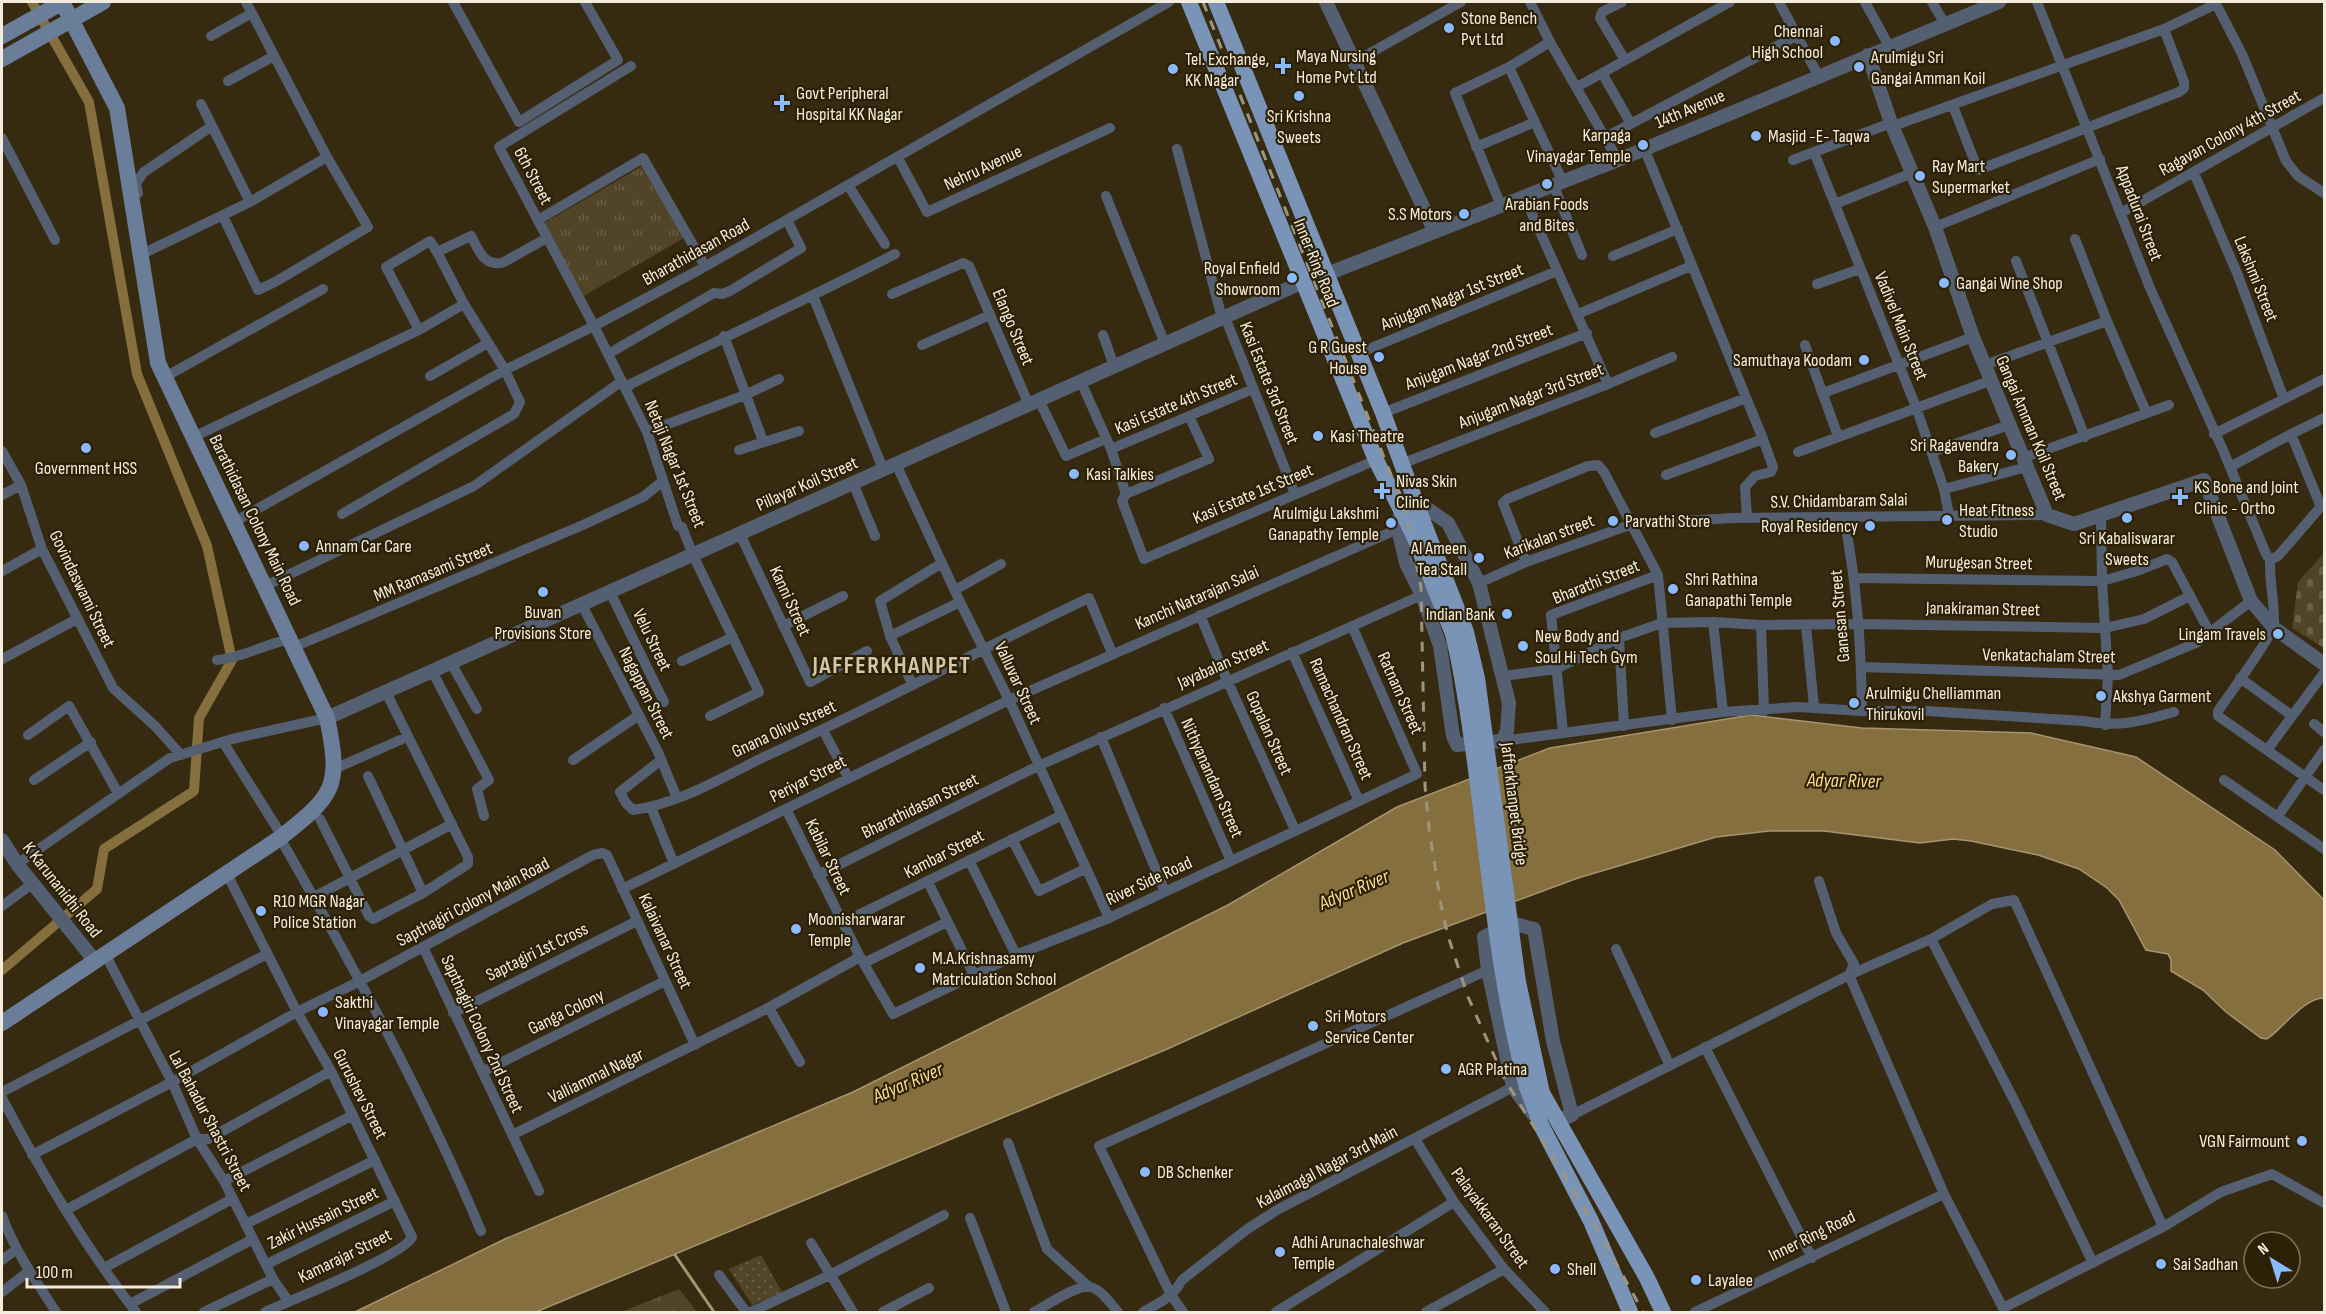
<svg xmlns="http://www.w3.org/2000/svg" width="2326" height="1314" font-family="'Sofia Sans Condensed',sans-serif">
<defs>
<pattern id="grass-dots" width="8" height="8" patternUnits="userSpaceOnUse" patternTransform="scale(1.5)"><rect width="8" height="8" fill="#524427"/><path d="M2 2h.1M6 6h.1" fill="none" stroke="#6c5f46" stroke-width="1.8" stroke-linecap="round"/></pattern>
<pattern id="cemetery-stones" width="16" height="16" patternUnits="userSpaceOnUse" patternTransform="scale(1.5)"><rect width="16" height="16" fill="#524427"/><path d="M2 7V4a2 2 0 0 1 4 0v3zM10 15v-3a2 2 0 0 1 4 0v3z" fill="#6c5f46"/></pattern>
<pattern id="park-tufts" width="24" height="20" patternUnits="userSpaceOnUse" patternTransform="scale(1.5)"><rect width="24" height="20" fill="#524427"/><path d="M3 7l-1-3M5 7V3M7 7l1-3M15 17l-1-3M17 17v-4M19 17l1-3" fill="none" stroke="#6c5f46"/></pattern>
</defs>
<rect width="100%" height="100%" fill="#362a10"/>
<!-- grass -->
<path fill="url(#grass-dots)" d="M761 1255 782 1292 752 1305 729 1269Z"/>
<!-- cemetery -->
<path fill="url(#cemetery-stones)" d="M2324 553V648L2292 628 2298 582Z"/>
<!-- park -->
<path fill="url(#park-tufts)" d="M647 163 689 235 582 297 543 224Z
M679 1289 697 1312H621Z"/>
<!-- water -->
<path fill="#856f3f" stroke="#a6956e" stroke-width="1.5" d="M1751 715 1862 728 2031 733 2136 757 2275 850 2324 900V998C2305 997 2283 1028 2267 1039L2261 1038 2226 1012 2203 990 2171 971V960L2168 954 2146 950 2119 900 2107 888 2079 869 2038 855 1971 841 1953 839 1920 843 1824 831H1769L1716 837 1578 878 1403 943 1165 1050 536 1312H355L505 1239 853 1092 1228 905 1397 807 1550 748Z"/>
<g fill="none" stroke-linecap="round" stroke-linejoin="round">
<!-- stream -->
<path stroke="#a6956e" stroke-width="3" d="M675 1255 714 1312"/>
<!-- canal -->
<path stroke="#856f3f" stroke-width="10" d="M2 970 97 889 104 849 194 791 199 718 232 660 207 546 137 374 89 102 32 2"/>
<!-- minor -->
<path stroke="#546072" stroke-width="10" d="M453 2 519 122 618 60 585 2
M1530 2 1550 42 1618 160
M1622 2 1602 12 1600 18 1625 60
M1779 2 1818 75
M1865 2 1889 46
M1932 2 1945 24
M2037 2 2150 288 2223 450 2266 554 2270 560C2269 582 2275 603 2274 625 2273 635 2227 698 2218 711V716L2324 790
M2215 2 2242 54 2286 161 2298 176 2324 193
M211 36 252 13
M1356 61 1461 2
M631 66 499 147 594 326 647 432 678 526 682 527 693 555 759 692 710 716
M1509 67 1550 42
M1602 73 1631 124
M228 81 274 56
M1577 87 1730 2
M201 104 212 126
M1953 106 1978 170 2179 92 2184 88V82L2164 29
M1893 126 2164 29 2216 4
M1606 137 1796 36
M2 138 55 240
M1476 147 1535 122
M1644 148 1763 439 1773 467 1771 472 1755 476 1745 487 1747 518
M1177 149 1222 318
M1814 152 1916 407 1944 489 1949 515
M898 158 927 212 1110 128
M1793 160 1891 123
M2194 173 2237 273 2284 399
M1553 184 1582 255
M848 185 885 244
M138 193 136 183 144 172 212 126 250 202
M1106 196 1165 344
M1524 196 1608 384
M1835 204 1912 173
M1501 206 1455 93 1509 67 1562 180
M2121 213 2324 98
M223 216 258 290 275 282 368 227 327 157
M538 220 643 158 705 266
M1935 227 2100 159
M2075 239 2107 321 2146 412
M437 252 430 241 386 267 419 330 464 304
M140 255 250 202 327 157 246 2
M1613 256 1678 229
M2016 261 2085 437
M1817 284 1860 269
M892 294 963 263 969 266 1029 405
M813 296 883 469
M1578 314 1691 266
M1225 317 1295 494
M1103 335 1114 366
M724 336 763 441
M922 345 990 315
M1805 345 1838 436
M1359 353 1557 271
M608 354 714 293 722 294 730 291 801 248 787 220
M1985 365 2107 321
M430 376 488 343
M165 377 323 289
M1081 382 1111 449 1126 494 1122 501 1144 559 1376 460
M626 390 631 384C719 339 808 299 895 254
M1823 393 1973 337
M1039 400 1066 456 1106 439
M1383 413 1587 333
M647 432 745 395 779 379
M1655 433 1746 398
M2214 434 2324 379
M193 437 419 330
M1111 449 1253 389
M739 450 799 431
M2 451 21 485 42 549 113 688 155 726 181 755
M1798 452 1992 380
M1932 452 2009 425
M2023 458 2169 405
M896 464 960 602 1009 700 1109 918
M1401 464 1608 384 1672 357
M2230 467 2291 434
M1666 475 1763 439
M853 483 875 536
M1944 489 2027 467
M1126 494 1209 459 1189 416
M2 495 21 485
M2321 507 2291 434 2324 418
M342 514 514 414 520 402 505 370 464 304 437 252 471 236C479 250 483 266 502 263L547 238
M2101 515 2102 581 2108 676 2105 725
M1844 518C1857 585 1861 643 1862 711
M234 522 505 370 594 326 699 270 1169 2
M740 534 810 682 867 651
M2270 560 2278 556 2324 503
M1526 562 1503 503 1507 499 1588 466 1598 465 1604 472 1658 575 1672 720
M2 571 42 549
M1855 578 2102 581 2137 571 2167 559 2172 562 2210 633
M1479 583 1526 562 1632 524 1732 518 2047 515
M265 586 474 486 622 381
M955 590 1001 564
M610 592 664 702
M582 605 658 752 677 798
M1200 615 1227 680 1295 830
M1713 622 1723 712
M1761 625 1764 711
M1806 625 1814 707
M783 626 843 596
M890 636 960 602
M1619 638 1624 726
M294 647 583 525 643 497 663 481
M1292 652 1359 801
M2 659 77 619
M217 660C242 658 265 644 290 639
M682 661 733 637
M451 663 477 709
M1861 667 2119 675 2196 643 2251 601
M432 671 489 780 477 789 484 816
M1503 676 1556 669 1619 638 1662 623 1713 622 1761 625 1860 624 2105 628 2144 619 2190 596
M2240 678 2291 715
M912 684 890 636 880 601 942 563
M1164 708 1231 861
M2314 724 2324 732
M823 730 848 777
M1563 732 1551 615 1658 575
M28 735 69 706 118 793
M1101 737 1165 892
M1502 741 1723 712 1798 707 1862 711H1927L2084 721C2117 728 2142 721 2174 712
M223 742 282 836
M2267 750 2324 673
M573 760 639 715
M661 760 620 792 626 803 633 810C679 804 723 777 764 757 874 707 980 649 1089 598L1112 653
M334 769 407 737
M368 776 423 893
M34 780 91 742
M2224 780 2324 849
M651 807 674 864
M786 809 860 957 893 1014 1016 955 1109 918 1417 774 1352 626
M2278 816 2324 750
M320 819 369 916 373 919 423 893 468 864V857L386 692
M280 838C353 966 424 1095 481 1231
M1012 839 1039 891 1085 869
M969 860 1016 955
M17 864 170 758 232 739 327 718
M226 872 297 1012 331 1071 412 1237C405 1255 289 1301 265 1312
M818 875 1038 766 1422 595
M1819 881 1836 933 1854 964 1849 975
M928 882 974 975
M622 889 1009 700 1398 529
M314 897 452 824
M2 906 32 884
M842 923 1062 815
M423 947 539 1191
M1616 949 1670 1066
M105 954 172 1082 197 1139 224 1181 273 1279 289 1302
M864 963 947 922
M1849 975 1931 939
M769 1008 800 1062
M453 1013 637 921
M1705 1047 1812 1258
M482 1072 665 981
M2 1092 267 954
M2 1098C41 1172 84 1246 136 1312
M1572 1115 1849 975 1944 1194 2005 1312
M512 1135 766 1009 860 957
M1415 1139 1454 1202 1504 1269 1545 1312
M1008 1143 1047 1249 1089 1287
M32 1155 172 1082 297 1012 360 981 593 855 602 853 607 855 695 1045
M224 1181 353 1115
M66 1210 197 1139H208L331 1071
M2 1216C15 1251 36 1281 56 1312
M970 1218 1006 1312
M246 1224 375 1160
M811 1243 853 1312
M2 1260 17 1249
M2093 1263 2016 1104 1931 939 1992 904 2014 900 2163 1227
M267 1264 395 1201
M104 1268 232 1199
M719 1275 746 1312
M2 1292 29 1271
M130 1304 253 1239
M2003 1308 2163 1227 2221 1192 2272 1174 2324 1203
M204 1312 273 1279
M751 1312 830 1275 944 1215
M883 1312 929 1288
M1034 1312C1046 1306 1077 1284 1090 1287 1102 1290 1110 1303 1118 1312
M1143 1312C1159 1303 1173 1297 1182 1280L1246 1230 1277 1210 1513 1087
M1183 1312 1171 1295 1099 1146 1488 970
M1276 1312 1454 1202
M1426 1312 1504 1269
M1695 1312 1944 1194"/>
<!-- tertiary -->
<path stroke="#546072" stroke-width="14" d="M1326 2 1435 232
M1868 55 1891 123 1935 227 1973 337 2047 515 2074 524 2204 480 2251 601 2274 628 2324 664
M1327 274 1618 160 1999 2
M1401 509 1398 529 1406 563 1422 595 1440 646 1453 736 1457 745 1502 741 1507 731 1509 703 1479 583 1448 523 1416 501
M327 718 1303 282
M2 840 17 864 95 961
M1533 1114 1513 1087 1488 970 1484 937 1511 923 1534 929 1553 1041 1572 1115 1557 1121"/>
<!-- secondary -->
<path stroke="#6a7d99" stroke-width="16" d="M2 36 63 2
M2 59 103 2
M2 1023 280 838C333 796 342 788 327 718L158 363 117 108 62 2"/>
<!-- primary -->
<path stroke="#7a94b8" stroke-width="16" d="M1189 2 1376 460 1414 536
M1216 2 1383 413 1425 527
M1527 1087 1541 1125 1591 1221 1630 1312
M1542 1093 1647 1278 1663 1312"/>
<!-- rail -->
<path stroke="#9e9581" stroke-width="3" stroke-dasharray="10 10" stroke-linecap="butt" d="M1203 2 1405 510 1421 587 1425 786 1429 828 1441 905 1448 936 1468 997 1505 1080 1598 1230 1643 1312"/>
<!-- primary-bridge -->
<path stroke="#7a94b8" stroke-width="16" d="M1425 527 1466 632 1477 678 1518 982 1542 1093
M1414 536 1453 634 1458 656C1486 799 1489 946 1527 1087"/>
</g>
<!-- markers -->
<g fill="#8bbafc" stroke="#2c2006" stroke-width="2">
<circle cx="1449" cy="28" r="6"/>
<circle cx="1835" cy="41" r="6"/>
<path d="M1280 57h6v6h6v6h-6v6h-6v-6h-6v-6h6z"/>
<circle cx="1859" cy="67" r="6"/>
<circle cx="1173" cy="69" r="6"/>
<circle cx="1299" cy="96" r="6"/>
<path d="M779 94h6v6h6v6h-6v6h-6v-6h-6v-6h6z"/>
<circle cx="1756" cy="136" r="6"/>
<circle cx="1643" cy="145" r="6"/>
<circle cx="1920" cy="176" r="6"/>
<circle cx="1547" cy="184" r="6"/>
<circle cx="1464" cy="214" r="6"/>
<circle cx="1292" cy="278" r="6"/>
<circle cx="1944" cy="283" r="6"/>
<circle cx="1379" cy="357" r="6"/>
<circle cx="1864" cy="360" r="6"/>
<circle cx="1318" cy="436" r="6"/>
<circle cx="86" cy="448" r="6"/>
<circle cx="2011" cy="455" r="6"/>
<circle cx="1074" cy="474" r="6"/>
<path d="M1379 482h6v6h6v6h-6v6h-6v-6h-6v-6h6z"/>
<path d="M2177 488h6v6h6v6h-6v6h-6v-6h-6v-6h6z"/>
<circle cx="2127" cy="518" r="6"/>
<circle cx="1947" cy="520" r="6"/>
<circle cx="1613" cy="521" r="6"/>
<circle cx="1391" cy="523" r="6"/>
<circle cx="1870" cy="526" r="6"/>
<circle cx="304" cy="546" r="6"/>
<circle cx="1479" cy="558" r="6"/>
<circle cx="1673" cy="589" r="6"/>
<circle cx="543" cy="592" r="6"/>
<circle cx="1507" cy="614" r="6"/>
<circle cx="2278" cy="634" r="6"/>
<circle cx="1523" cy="646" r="6"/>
<circle cx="2101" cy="696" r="6"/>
<circle cx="1854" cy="703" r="6"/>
<circle cx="261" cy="911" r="6"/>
<circle cx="796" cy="929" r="6"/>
<circle cx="920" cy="968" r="6"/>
<circle cx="323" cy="1012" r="6"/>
<circle cx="1313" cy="1026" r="6"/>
<circle cx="1446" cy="1069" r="6"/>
<circle cx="2302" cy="1141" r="6"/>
<circle cx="1145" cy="1172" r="6"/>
<circle cx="1280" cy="1252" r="6"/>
<circle cx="2161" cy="1264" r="6"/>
<circle cx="1555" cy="1269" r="6"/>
<circle cx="1696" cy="1280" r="6"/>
</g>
<g text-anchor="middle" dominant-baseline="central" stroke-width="4.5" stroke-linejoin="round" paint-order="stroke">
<!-- poi labels -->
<g font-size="18" fill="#f4eddd" stroke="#2c2006" text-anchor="start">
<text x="1461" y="18">Stone Bench<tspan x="1461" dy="21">Pvt Ltd</tspan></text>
<text x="1823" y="31" text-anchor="end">Chennai<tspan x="1823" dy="21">High School</tspan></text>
<text x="1296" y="56">Maya Nursing<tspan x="1296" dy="21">Home Pvt Ltd</tspan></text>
<text x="1871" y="57">Arulmigu Sri<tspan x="1871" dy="21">Gangai Amman Koil</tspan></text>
<text x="1185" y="59">Tel. Exchange,<tspan x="1185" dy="21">KK Nagar</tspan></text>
<text x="796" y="93">Govt Peripheral<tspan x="796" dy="21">Hospital KK Nagar</tspan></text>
<text x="1299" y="116" text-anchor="middle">Sri Krishna<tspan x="1299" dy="21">Sweets</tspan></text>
<text x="1631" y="135" text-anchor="end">Karpaga<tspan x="1631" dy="21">Vinayagar Temple</tspan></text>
<text x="1768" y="136">Masjid -E- Taqwa</text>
<text x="1932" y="166">Ray Mart<tspan x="1932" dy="21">Supermarket</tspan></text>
<text x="1547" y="204" text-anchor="middle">Arabian Foods<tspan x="1547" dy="21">and Bites</tspan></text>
<text x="1452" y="214" text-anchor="end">S.S Motors</text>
<text x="1280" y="268" text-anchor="end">Royal Enfield<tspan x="1280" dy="21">Showroom</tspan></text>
<text x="1956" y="283">Gangai Wine Shop</text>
<text x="1367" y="347" text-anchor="end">G R Guest<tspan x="1367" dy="21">House</tspan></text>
<text x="1852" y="360" text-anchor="end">Samuthaya Koodam</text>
<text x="1330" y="436">Kasi Theatre</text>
<text x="1999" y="445" text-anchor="end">Sri Ragavendra<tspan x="1999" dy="21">Bakery</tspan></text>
<text x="86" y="468" text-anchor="middle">Government HSS</text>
<text x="1086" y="474">Kasi Talkies</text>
<text x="1396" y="481">Nivas Skin<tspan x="1396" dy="21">Clinic</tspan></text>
<text x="2194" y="487">KS Bone and Joint<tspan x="2194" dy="21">Clinic - Ortho</tspan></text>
<text x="1959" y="510">Heat Fitness<tspan x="1959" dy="21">Studio</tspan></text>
<text x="1379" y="513" text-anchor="end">Arulmigu Lakshmi<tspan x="1379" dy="21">Ganapathy Temple</tspan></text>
<text x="1625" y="521">Parvathi Store</text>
<text x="1858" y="526" text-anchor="end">Royal Residency</text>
<text x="2127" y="538" text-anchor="middle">Sri Kabaliswarar<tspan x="2127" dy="21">Sweets</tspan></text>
<text x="316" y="546">Annam Car Care</text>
<text x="1467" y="548" text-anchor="end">Al Ameen<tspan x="1467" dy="21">Tea Stall</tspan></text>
<text x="1685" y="579">Shri Rathina<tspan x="1685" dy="21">Ganapathi Temple</tspan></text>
<text x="543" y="612" text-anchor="middle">Buvan<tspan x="543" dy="21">Provisions Store</tspan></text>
<text x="1495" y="614" text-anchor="end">Indian Bank</text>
<text x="2266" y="634" text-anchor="end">Lingam Travels</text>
<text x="1535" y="636">New Body and<tspan x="1535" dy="21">Soul Hi Tech Gym</tspan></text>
<text x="1866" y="693">Arulmigu Chelliamman<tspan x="1866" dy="21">Thirukovil</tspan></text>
<text x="2113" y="696">Akshya Garment</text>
<text x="273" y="901">R10 MGR Nagar<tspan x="273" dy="21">Police Station</tspan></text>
<text x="808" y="919">Moonisharwarar<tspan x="808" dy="21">Temple</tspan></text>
<text x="932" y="958">M.A.Krishnasamy<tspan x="932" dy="21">Matriculation School</tspan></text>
<text x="335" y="1002">Sakthi<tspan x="335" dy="21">Vinayagar Temple</tspan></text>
<text x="1325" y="1016">Sri Motors<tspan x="1325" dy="21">Service Center</tspan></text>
<text x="1458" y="1069">AGR Platina</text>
<text x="2290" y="1141" text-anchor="end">VGN Fairmount</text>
<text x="1157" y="1172">DB Schenker</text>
<text x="1292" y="1242">Adhi Arunachaleshwar<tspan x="1292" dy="21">Temple</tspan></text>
<text x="2173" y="1264">Sai Sadhan</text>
<text x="1567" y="1269">Shell</text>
<text x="1708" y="1280">Layalee</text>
</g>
<!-- street labels -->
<g font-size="18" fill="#f4eddd" stroke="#2c2006">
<text transform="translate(1690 109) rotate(-23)">14th Avenue</text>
<text transform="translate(2230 133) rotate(-29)">Ragavan Colony 4th Street</text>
<text transform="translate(983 168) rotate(-25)">Nehru Avenue</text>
<text transform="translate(533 176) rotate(62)">6th Street</text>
<text transform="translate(2139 213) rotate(69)">Appadurai Street</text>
<text transform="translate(696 252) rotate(-29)">Bharathidasan Road</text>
<text transform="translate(1316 263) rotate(68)">Inner Ring Road</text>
<text transform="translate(2256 279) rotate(68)">Lakshmi Street</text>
<text transform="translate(1452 297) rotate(-22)">Anjugam Nagar 1st Street</text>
<text transform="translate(1901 326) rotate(68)">Vadivel Main Street</text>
<text transform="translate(1013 327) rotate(67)">Elango Street</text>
<text transform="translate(1479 357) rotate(-21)">Anjugam Nagar 2nd Street</text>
<text transform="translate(1269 383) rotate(68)">Kasi Estate 3rd Street</text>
<text transform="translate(1531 396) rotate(-21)">Anjugam Nagar 3rd Street</text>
<text transform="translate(1176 404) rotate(-23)">Kasi Estate 4th Street</text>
<text transform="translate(2031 428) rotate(67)">Gangai Amman Koil Street</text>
<text transform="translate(675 464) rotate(68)">Netaji Nagar 1st Street</text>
<text transform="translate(807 484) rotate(-24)">Pillayar Koil Street</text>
<text transform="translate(1253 494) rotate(-23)">Kasi Estate 1st Street</text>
<text transform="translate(1839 501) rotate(-1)">S.V. Chidambaram Salai</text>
<text transform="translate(255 520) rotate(64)">Barathidasan Colony Main Road</text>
<text transform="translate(1549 537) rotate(-21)">Karikalan street</text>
<text transform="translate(1979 563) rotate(1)">Murugesan Street</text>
<text transform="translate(433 572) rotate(-23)">MM Ramasami Street</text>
<text transform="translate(1596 582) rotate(-22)">Bharathi Street</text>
<text transform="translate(82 589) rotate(64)">Govindaswami Street</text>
<text transform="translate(1197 598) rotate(-24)">Kanchi Natarajan Salai</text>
<text transform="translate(790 601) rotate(65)">Kanni Street</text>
<text transform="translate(1983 609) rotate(1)">Janakiraman Street</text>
<text transform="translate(1840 616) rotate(-95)">Ganesan Street</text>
<text transform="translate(652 640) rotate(64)">Velu Street</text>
<text transform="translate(2049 656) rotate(1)">Venkatachalam Street</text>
<text transform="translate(1223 664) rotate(-24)">Jayabalan Street</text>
<text transform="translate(1018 683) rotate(65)">Valluvar Street</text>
<text transform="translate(646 693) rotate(63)">Nagappan Street</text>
<text transform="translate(1400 693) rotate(66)">Ratnam Street</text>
<text transform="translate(1341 719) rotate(66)">Ramachandran Street</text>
<text transform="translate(784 729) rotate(-25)">Gnana Olivu Street</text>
<text transform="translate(1269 733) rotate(66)">Gopalan Street</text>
<text transform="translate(1212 778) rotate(66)">Nithyanandam Street</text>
<text transform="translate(808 779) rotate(-27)">Periyar Street</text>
<text transform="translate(1514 804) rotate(83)">Jafferkhanpet Bridge</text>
<text transform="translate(920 806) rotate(-26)">Bharathidasan Street</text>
<text transform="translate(944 854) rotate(-27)">Kambar Street</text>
<text transform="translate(828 857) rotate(64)">Kabilar Street</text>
<text transform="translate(1149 881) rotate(-25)">River Side Road</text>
<text transform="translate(62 890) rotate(52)">K Karunanidhi Road</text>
<text transform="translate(473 902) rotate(-28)">Sapthagiri Colony Main Road</text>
<text transform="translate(665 941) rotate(65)">Kalaivanar Street</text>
<text transform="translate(537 952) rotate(-26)">Saptagiri 1st Cross</text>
<text transform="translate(566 1012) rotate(-26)">Ganga Colony</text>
<text transform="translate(482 1034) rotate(65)">Sapthagiri Colony 2nd Street</text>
<text transform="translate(596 1076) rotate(-26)">Valliammal Nagar</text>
<text transform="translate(360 1094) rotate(63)">Gurushev Street</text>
<text transform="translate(210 1121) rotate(62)">Lal Bahadur Shastri Street</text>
<text transform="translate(1327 1167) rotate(-28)">Kalaimagal Nagar 3rd Main</text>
<text transform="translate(323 1218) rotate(-26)">Zakir Hussain Street</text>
<text transform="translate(1490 1218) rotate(54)">Palayakkaran Street</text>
<text transform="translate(1812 1236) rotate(-26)">Inner Ring Road</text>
<text transform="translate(345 1256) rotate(-26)">Kamarajar Street</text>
</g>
<!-- water labels -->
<g font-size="20" font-style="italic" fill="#fedb8f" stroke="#2c2006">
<text transform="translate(1844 781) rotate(1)">Adyar River</text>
<text transform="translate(1354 890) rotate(-23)">Adyar River</text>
<text transform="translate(908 1083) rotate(-23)">Adyar River</text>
</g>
<!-- district labels -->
<g font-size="24" font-weight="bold" letter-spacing="1.5" fill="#d4c6a8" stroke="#2c2006">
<text x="892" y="665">JAFFERKHANPET</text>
</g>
</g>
<!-- border -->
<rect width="2326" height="1314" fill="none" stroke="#f4eddd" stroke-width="6"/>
<!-- north arrow -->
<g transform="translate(2272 1260) rotate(322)"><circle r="28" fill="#2c2006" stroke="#7c725c" stroke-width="1.5"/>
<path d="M0-4.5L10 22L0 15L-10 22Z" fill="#8bbafc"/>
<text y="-9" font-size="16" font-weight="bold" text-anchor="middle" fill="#f4eddd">N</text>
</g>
<!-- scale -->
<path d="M27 1278v9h153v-9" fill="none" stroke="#f4eddd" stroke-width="3"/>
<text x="36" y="1278" font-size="18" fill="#f4eddd" stroke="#2c2006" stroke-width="4.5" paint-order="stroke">100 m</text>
</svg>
